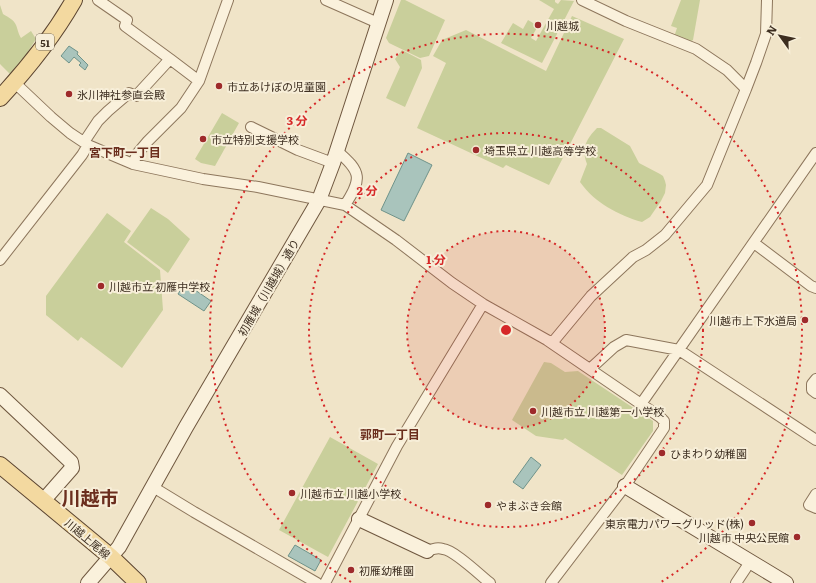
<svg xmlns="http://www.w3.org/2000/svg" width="816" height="583" font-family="Literata,'Noto Sans JP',serif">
<rect width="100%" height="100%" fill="#f0e4c8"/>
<!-- green -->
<path fill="#c9cf9b" d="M401 0H405L445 20 429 56 420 58 389 43 386 38Z
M539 0H555V2L558 4 561 0 574 1 542 63 501 43 513 23 523 29 528 20 538 26 531 38 536 41 554 9Z
M681 0H700L693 40 690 42 674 37 677 28 671 26Z
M0 5 3 14C8 17 14 20 16 25 18 30 18 33 21 38L31 31 36 39 22 61 16 72 11 75 0 64Z
M572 16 624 39 549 185 506 165 503 168 417 128 446 63 433 56 442 40 466 30 546 71Z
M402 50 421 60 422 68 405 107 386 98 400 67 395 59Z
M222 113 239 123 215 166 201 163 195 159Z
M597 128H601L630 146 639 163 660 174 663 176 665 181 666 185 665 193 661 201 650 217 642 222C618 215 595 203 580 182L587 164C581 149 586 139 597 128Z
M151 208 168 219 190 239 168 273 127 242Z
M107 213 131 231 124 242 160 270 163 310 122 368 81 337 78 341 46 315V296Z
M544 362 551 363 565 372 578 371 653 421V431L622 475 565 438 563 440 536 436 512 420Z
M330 437 378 464 328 557 279 530Z"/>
<!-- water -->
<path fill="#a9c4bc" stroke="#6f938a" d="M69 46 78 52 77 54 88 65 85 70 79 65 81 63 74 57 69 63 61 56Z
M408 153 432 165 404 221 381 210Z
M185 283 211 301 204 311 178 294Z
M531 457 541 465 523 489 513 482Z
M295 545 321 560 315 571 288 556Z"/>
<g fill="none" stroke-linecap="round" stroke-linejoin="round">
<!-- street casing -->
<g stroke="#8d765c" stroke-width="12">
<path id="street" d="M326 0 378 23
M170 59 199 81
M15 83 51 117 70 133 88 145 133 164 203 179 258 187 345 205 396 240 452 283 483 304 547 340 660 417 664 421V428L625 486 551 583
M746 89 756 63 766 34 767 0
M251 127 298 150 333 163
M84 142 98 121 108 111 129 93 136 96 170 59 125 26 127 20 98 0
M337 151C362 172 362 179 345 205
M133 164 137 154 148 141 181 108 199 81 228 0
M754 243 811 286 816 288
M0 260 82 155 88 145
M552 343 591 296 633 257 646 250 665 235 707 185 746 89 727 70 696 49 626 21 582 0
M590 369 614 347 626 340 679 350 816 440
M816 379 812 384V390L816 393
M641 404 816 153
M153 487 194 512 317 583
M816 494 809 505 816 508
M427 551C433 549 437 547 443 549 454 550 480 575 490 583
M325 583 397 446 483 304
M736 583 750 562"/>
</g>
<!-- secondary casing -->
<g stroke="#6f573f" stroke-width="16">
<path id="secondary" d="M0 395 71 462 72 468 43 501
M625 486 786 583
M359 519 427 551
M88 583 119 547 186 427 319 200 333 163 386 0"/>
</g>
<!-- primary casing -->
<g stroke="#5b4430" stroke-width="18">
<path id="primary" d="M0 98C27 69 54 35 74 0
M0 465 111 557 138 583"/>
</g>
<!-- street -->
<use href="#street" stroke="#faf1dc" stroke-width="10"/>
<!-- secondary -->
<use href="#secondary" stroke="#faf1dc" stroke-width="14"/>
<!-- primary -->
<use href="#primary" stroke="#f3d9a0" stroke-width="16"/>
</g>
<!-- distance rings -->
<circle cx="506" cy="330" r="99" fill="#d62828" fill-opacity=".12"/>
<g fill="none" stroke="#d62828" stroke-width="2" stroke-dasharray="2 4">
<circle cx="506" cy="330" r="99"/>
<circle cx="506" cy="330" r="197"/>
<path d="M351 582A296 296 0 1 1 661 582"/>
</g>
<!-- markers -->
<g fill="#9e2a2b" stroke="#f7eed8" stroke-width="1.5">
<circle cx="538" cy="25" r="4"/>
<circle cx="219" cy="86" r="4"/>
<circle cx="69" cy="94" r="4"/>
<circle cx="203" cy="139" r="4"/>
<circle cx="476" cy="150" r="4"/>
<circle cx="101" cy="286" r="4"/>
<circle cx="805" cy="320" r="4"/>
<circle cx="533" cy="411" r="4"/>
<circle cx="662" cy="453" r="4"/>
<circle cx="292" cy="493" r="4"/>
<circle cx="488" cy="505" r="4"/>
<circle cx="752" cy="523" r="4"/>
<circle cx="797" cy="537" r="4"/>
<circle cx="351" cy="570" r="4"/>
</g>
<g text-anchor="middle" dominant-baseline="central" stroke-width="4" stroke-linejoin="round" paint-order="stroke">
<!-- shield labels -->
<rect fill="#f7eed8" stroke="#756857" stroke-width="1" x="36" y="34" width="18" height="16" rx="3"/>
<g font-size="10" font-weight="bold" fill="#3d2e20">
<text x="45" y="42">51</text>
</g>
<!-- poi labels -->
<g font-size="11" fill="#3d2e20" stroke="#f7eed8" text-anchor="start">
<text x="546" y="25">川越城</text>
<text x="227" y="86">市立あけぼの児童園</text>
<text x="77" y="94">氷川神社参直会殿</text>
<text x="211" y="139">市立特別支援学校</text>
<text x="484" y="150">埼玉県立 川越高等学校</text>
<text x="109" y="286">川越市立 初雁中学校</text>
<text x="797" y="320" text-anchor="end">川越市上下水道局</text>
<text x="541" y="411">川越市立 川越第一小学校</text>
<text x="670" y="453">ひまわり幼稚園</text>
<text x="300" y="493">川越市立 川越小学校</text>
<text x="496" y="505">やまぶき会館</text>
<text x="744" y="523" text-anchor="end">東京電力パワーグリッド(株)</text>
<text x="789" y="537" text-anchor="end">川越市 中央公民館</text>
<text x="359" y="570">初雁幼稚園</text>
</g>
<!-- street labels -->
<g font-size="11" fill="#3d2e20" stroke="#f7eed8">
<text transform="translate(268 287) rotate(-60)">初雁城（川越城）通り</text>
<text transform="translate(88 538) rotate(40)">川越上尾線</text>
</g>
<!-- neighbourhood labels -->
<g font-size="12" font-weight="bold" fill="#6b2e1e" stroke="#f7eed8">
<text x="125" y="152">宮下町一丁目</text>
<text x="390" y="434">郭町一丁目</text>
</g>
<!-- town labels -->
<g font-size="19" font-weight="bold" fill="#6b2e1e" stroke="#f7eed8">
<text x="90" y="497">川越市</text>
</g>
</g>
<circle cx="506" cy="330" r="6" fill="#d62828" stroke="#f7eed8" stroke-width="2"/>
<g font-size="12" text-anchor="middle" font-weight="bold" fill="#d62828" stroke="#f7eed8" stroke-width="4" stroke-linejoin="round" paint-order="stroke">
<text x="297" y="125">3 分</text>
<text x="367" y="195">2 分</text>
<text x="436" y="264">1 分</text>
</g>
<!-- north arrow -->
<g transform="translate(780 36) rotate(303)" stroke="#f7eed8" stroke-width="3" paint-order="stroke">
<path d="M0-3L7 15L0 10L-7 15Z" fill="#3d2e20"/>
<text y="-6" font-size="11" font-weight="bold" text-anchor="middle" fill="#3d2e20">N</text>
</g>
</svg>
